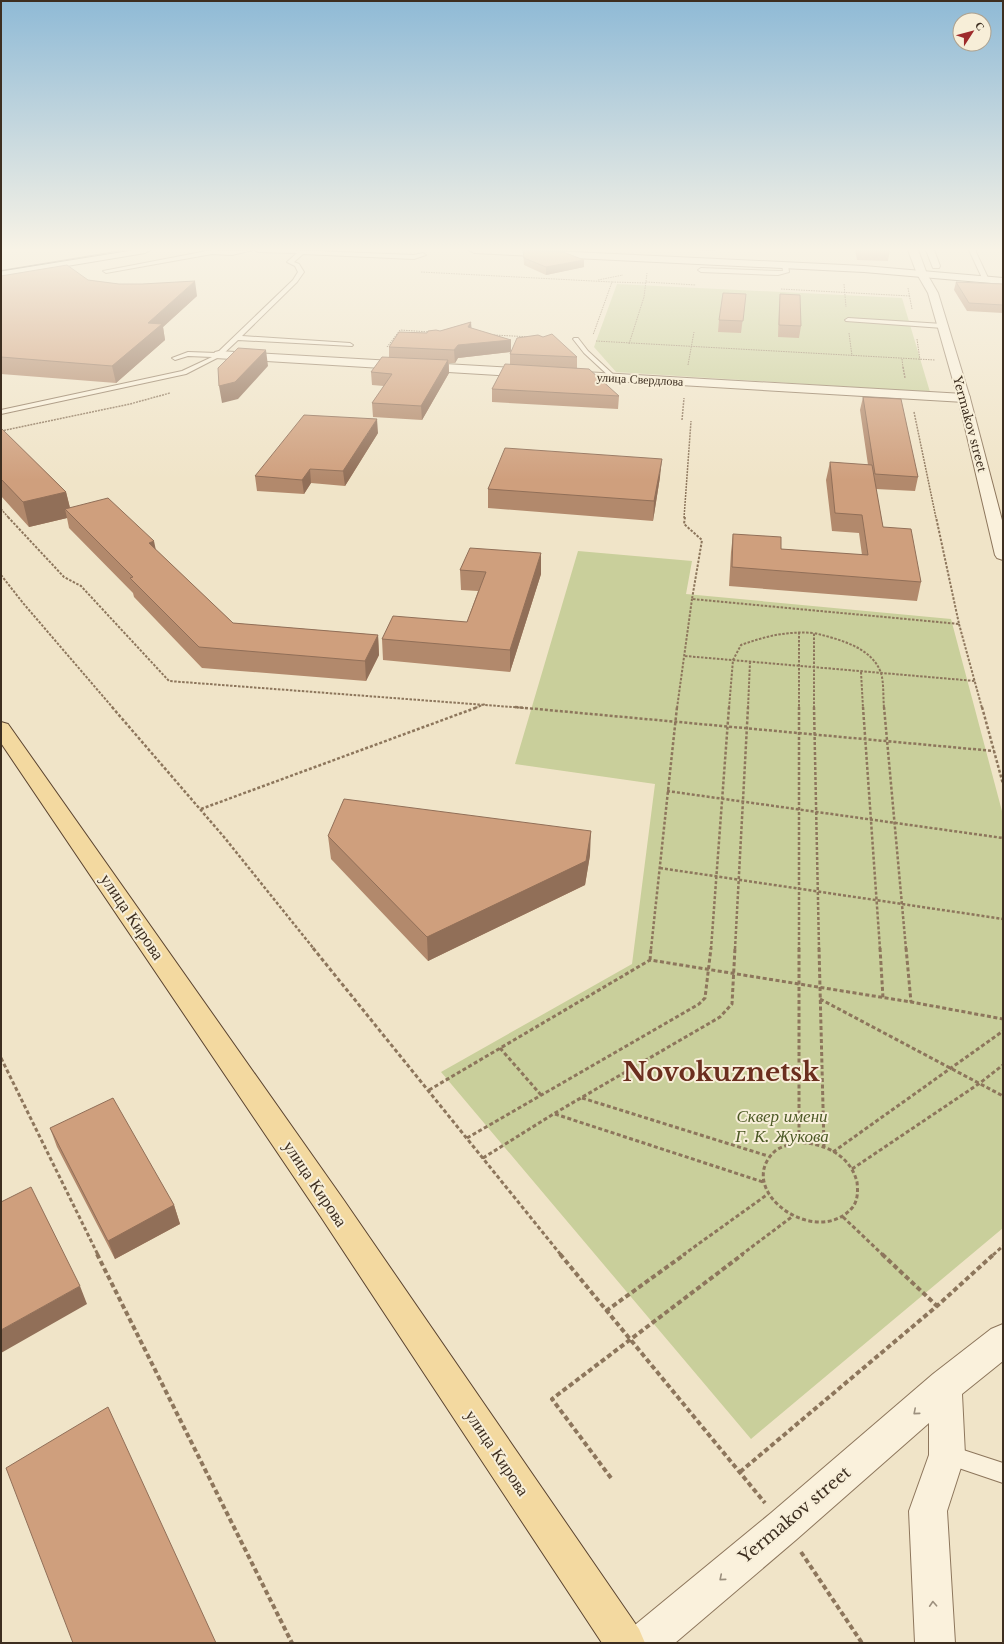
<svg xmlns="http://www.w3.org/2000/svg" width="1004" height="1644" font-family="'Libre Baskerville',serif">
<rect width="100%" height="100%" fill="#f0e4c8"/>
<!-- green -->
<path fill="#c9cf9b" d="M617 284 902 298 930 392 616 372 594 347Z
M578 551 692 561 686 594 951 619 1003 815V1228L751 1439 441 1072 632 964 655 784 515 764Z"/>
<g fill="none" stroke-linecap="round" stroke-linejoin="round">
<!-- service casing -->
<g stroke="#8d765c" stroke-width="2">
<path id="service" d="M212 250 232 251 253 250 232 255 212 254 106 273 103 271Z
M255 250H290L414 255 423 253 426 255 414 259 303 254 294 262 299 264 304 272 297 282 242 336 350 343 353 345 352 346 238 340 221 356 186 374 1 414V410L182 371 212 357 188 356 175 360 172 358 188 352 217 353 293 280 298 272 295 266 287 262 297 253 258 252Z
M969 250H975L989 280 988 281 983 280Z
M785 263 788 265 789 272 778 275 701 272 698 270 701 268 778 271H783L782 265Z
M848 318 943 324 946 326 943 328 846 321 845 320Z
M574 338H578L588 351 615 376V378H611L584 353 573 339Z
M948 1445 1003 1463V1483L941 1462 938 1455 941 1448Z"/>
</g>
<!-- pedestrian casing -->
<g stroke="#8d765c" stroke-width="2">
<path id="pedestrian" d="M926 250H934L940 266 939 268H933Z"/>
</g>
<!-- minor casing -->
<g stroke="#8d765c" stroke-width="2">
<path id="minor" d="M219 351 531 369 535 370 537 373 535 376 531 377 215 358 213 355 215 352Z
M567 371 964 394 969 395 970 398 969 401 964 402 563 378 561 375 563 372Z"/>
</g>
<!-- tertiary casing -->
<g stroke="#8d765c" stroke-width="2">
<path id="tertiary" d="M908 250H918L927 274 938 293 970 398 1003 524V560L997 558 995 555 958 398 928 293 917 274Z
M1003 1324V1361L962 1394 965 1455 947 1511 955 1643H915L909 1511 929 1455V1423L797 1539 675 1643H624L630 1629 771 1513 933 1374 991 1329Z"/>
</g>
<!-- secondary casing -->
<g stroke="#6f573f" stroke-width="2">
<path id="secondary" d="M128 250H150L145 253 1 277V271Z
M469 250H531L864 266 1003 278V284L864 272 474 253Z"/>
</g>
<!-- primary casing -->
<g stroke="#5b4430" stroke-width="2">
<path id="primary" d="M1 722 8 724 343 1199 639 1629 645 1643H602L321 1217 1 743Z"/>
</g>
<!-- path-far5 -->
<path stroke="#8d765c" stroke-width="1" stroke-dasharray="1.5 1" stroke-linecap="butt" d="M421 272 612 282 593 335
M598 280 623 275
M612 282 646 283
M646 282 696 285
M844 284 846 307
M908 288 912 309
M781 289 910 296
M849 333 852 356
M494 335 531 337
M917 339 920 360
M596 341 935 360
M629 344 644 297 647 273
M387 347 400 330 430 332
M902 359 903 368
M688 365 694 332"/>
<!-- path-far4 -->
<path stroke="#8d765c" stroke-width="1.5" stroke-dasharray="2 1" stroke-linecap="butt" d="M903 367 905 378
M914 412 936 518
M682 420 684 398
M1 431 130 404 170 393
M1 509 9 518
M684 518 691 421"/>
<!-- path-far3 -->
<path stroke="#8d765c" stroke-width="2" stroke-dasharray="2.5 1.5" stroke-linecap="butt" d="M8 517 64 577 81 586 169 681 525 708
M685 517 684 524 702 540 692 599 959 624 936 517
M1 575 23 603 113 708
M959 624 982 708
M799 632V708
M685 656 975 681
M861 672 863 708
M475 708 485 704
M677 708 692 599
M729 708 733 660 741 645C766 636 787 631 814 633
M748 708 750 662
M814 708V633C838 639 872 647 881 673 884 683 883 697 884 708"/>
<!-- path-far2 -->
<path stroke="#8d765c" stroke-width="2.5" stroke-dasharray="3 2" stroke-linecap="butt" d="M112 707 224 837 314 949
M515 707 994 751
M799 707V949
M814 707 819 949
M863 707 880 949
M884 707 906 949
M982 707 1003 784
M667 791 1003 838
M201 809 478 707
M660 868 1003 919
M651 949 677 707
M711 949 729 707
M735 949 748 707"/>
<!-- path-far1 -->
<path stroke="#8d765c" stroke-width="3" stroke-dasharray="4 2.5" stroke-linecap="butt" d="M313 948 561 1255
M799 948V1142
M819 948 824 1146
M880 948 883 998
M906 948 911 1002
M650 960 651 948
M820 999 1003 1096
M500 1048 541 1095
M1 1058 98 1255
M429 1090 650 960 911 1002 1003 1019
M582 1098 768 1156
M555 1114 763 1182
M467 1138 699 1004 705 998 711 948
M796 1142C823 1143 850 1154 857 1182 858 1191 858 1201 852 1208 816 1249 734 1191 774 1152 779 1147 789 1145 796 1142Z
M833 1152 1003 1031
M483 1158 555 1113 720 1017 732 1004 735 948
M852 1169 980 1083 1003 1065
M843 1217 883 1255
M683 1255 768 1194
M741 1255 793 1216
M993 1255 1003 1246"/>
<!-- path -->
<path stroke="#8d765c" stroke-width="4" stroke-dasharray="5 3" stroke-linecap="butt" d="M97 1254 292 1643
M560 1254 765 1503
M882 1254 937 1306
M606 1311 685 1254
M740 1472 937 1306 994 1254
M611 1478 552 1399 743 1254
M801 1552 862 1643"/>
<!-- service -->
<use href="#service" fill="#faf1dc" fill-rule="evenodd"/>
<!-- pedestrian -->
<use href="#pedestrian" fill="#faf1dc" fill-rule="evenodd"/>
<!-- minor -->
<use href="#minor" fill="#faf1dc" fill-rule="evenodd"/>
<!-- tertiary -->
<use href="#tertiary" fill="#faf1dc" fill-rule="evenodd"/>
<!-- secondary -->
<use href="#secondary" fill="#faf1dc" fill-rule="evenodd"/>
<!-- primary -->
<use href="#primary" fill="#f3d9a0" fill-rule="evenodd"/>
<!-- tram -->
<path stroke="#3d2e20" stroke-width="1" d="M1 271 132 250"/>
</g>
<!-- wall -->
<path fill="#b2896c" d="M523 250 584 260V267L546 275 524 265Z
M696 250H716V251Z
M855 250H890L888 261 857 260Z
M999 250H1003V257Z
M1 276 88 280 197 296 163 327 165 340 116 383 1 374Z
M956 282 1003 284V313L967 311 954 290Z
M746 294 741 333 718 332 719 320Z
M780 294 801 326 799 338 778 337 779 305Z
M471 322V328L511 340V351L577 357V368L619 396 618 409 492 402V389L510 364V352L458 358 455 363H449V373L422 420 373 417 372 403 384 386 372 385 371 372 389 357V347L427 333 440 331Z
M863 397 918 477 915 491 876 489 883 527 921 582 917 601 729 586 731 552 733 534 781 549 862 555 859 533 832 531 826 480 830 462 868 465 860 410Z
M1 428 66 492 70 508 155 549 233 623 378 635 379 655 366 681 202 668 134 597 133 593 69 528 67 518 29 527 1 496Z
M378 433 345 486 311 483 304 494 257 491 255 476Z
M660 477 653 521 488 508V489Z
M541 553V574L510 672 383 660 382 639 467 622 478 591 461 590 460 570Z
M328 836 590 855 585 885 428 961 331 859Z
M50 1128 174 1205 180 1224 115 1259 57 1147Z"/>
<!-- shaded-wall -->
<path fill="#916f58" d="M584 260V267L546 275V267Z
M195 281 197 296 163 327 165 340 116 383 112 366 148 323Z
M471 322 472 334 468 327Z
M511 340V352L458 358 455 363 454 350 458 345Z
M266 350 268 366 238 399 222 403 219 386Z
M448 360 449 373 422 420 421 406Z
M377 419 378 433 345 486 343 471Z
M662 459 660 477 653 521 654 501Z
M310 469 311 483 304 494 302 480Z
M66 492 72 516 65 509 67 518 29 527 23 502Z
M154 541 158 560 149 543Z
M541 553V574L510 672V650Z
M378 635 379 655 366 681 365 661Z
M591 831 590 855 585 885 428 961 427 937Z
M174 1205 180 1224 115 1259 108 1241Z
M80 1286 87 1304 1 1353V1330Z"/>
<!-- building -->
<path fill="#cf9f7d" stroke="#916f58" d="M523 250 563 252 584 260 546 267 524 258Z
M67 265 88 280 119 284H142L195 281 148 323 162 324 112 366 1 357V276Z
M956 282 1003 284V305L969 303Z
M723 293 746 294 743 321 719 320Z
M780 294 800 295 801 326 779 325Z
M471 322 468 327 511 340 458 345 454 350 389 347 399 332 427 333 428 331 436 330 440 331Z
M552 334 577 357 510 354 517 338 538 335 543 337Z
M238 348 266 350 235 382 219 386 218 368Z
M382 357 448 360 421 406 372 403 392 374 371 372Z
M505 364 589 369 619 396 492 389Z
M863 397 901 399 918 477 875 474Z
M304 415 377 419 343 471 310 469 302 480 255 476Z
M1 428 66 492 23 502 1 479Z
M505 448 662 459 654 501 488 489Z
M830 462 872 465 883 527 911 529 921 582 732 567 733 534 781 537V549L868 555 862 515 835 513Z
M108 498 154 541 149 543 233 623 378 635 365 661 199 647 130 578 133 577 65 509Z
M470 548 541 553 510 650 382 639 393 616 467 622 486 572 460 570Z
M344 799 591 831 586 861 427 937 328 836Z
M113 1098 174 1205 108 1241 50 1128Z
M31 1187 80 1286 1 1330V1202Z
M108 1407 216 1643H73L6 1468Z"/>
<!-- one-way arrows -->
<defs><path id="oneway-chevron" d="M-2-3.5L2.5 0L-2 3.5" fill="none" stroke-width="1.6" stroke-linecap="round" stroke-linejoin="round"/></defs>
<g stroke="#9c907e">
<use href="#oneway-chevron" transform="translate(916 1412) rotate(139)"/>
<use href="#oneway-chevron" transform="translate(722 1578) rotate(140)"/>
<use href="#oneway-chevron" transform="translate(933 1604) rotate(-93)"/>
</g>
<!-- sky -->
<linearGradient id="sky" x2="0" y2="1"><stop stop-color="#8fbad6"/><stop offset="0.52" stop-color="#f8f3e6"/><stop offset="1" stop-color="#f8f3e6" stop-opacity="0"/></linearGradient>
<rect width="1004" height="480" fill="url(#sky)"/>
<g text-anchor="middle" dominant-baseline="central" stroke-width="4" stroke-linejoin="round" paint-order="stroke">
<!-- far-street labels -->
<g font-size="12" fill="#3d2e20" stroke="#f7eed8">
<text transform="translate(640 379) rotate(3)">улица Свердлова</text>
<text transform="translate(970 424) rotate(75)">Yermakov street</text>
</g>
<!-- near-street labels -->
<g font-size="17" fill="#3d2e20" stroke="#f7eed8">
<text transform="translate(132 917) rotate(56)">улица Кирова</text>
<text transform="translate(315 1184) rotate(56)">улица Кирова</text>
<text transform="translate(497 1453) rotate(56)">улица Кирова</text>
<text transform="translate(795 1515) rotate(-40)">Yermakov street</text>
</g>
<!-- near-park labels -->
<g font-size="17" font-style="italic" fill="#4d5a26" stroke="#f7eed8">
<text x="782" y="1116">Сквер имени<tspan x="782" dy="20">Г. К. Жукова</tspan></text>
</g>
<!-- near-town labels -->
<g font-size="26" font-weight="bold" fill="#6b2e1e" stroke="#f7eed8">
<text x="721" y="1072">Novokuznetsk</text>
</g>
</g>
<!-- border -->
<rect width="1004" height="1644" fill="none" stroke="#3d2e20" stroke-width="4"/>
<!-- north arrow -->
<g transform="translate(972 32) rotate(54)"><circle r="19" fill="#f7eed8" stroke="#ada18e"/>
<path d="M0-3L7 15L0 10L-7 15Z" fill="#9e2a2b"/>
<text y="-6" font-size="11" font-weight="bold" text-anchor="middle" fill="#3d2e20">С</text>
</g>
</svg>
